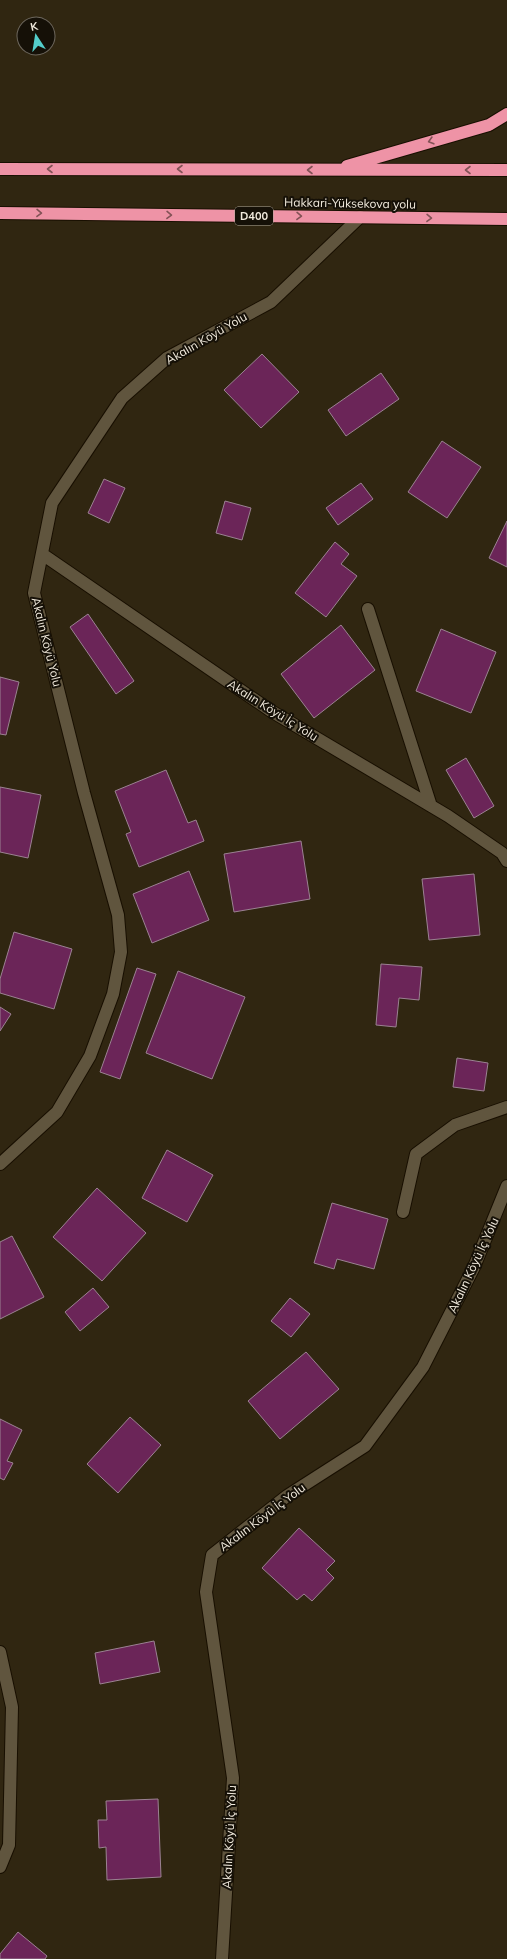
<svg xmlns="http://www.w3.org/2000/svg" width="507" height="1959" font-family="Mulish,sans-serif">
<rect width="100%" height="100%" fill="#302611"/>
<!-- building -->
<path fill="#6b2558" stroke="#9b8292" d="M262 354 299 392 261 428 224 390Z
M381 373 399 399 346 436 328 410Z
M442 441 481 467 447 518 408 492Z
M104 479 125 488 109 523 88 513Z
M361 483 373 499 338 525 326 508Z
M225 501 251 508 242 540 216 533Z
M507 521V567L489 558Z
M335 542 349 554 341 564 357 576 326 617 295 593Z
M88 614 134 681 116 694 70 627Z
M341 625 375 670 314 718 281 674Z
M441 629 496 652 471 713 416 691Z
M0 677 19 682 6 735 0 734Z
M466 758 494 806 474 818 446 770Z
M166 770 188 823 196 820 204 841 139 867 126 834 131 832 115 791Z
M0 787 41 795 28 858 0 852Z
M301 841 310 899 234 912 224 854Z
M189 871 209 920 152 943 133 894Z
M474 874 480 935 429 940 422 879Z
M14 932 72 949 54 1009 0 993V979Z
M381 964 422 967 419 1000 399 998 396 1027 376 1025Z
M137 968 156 974 120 1079 100 1072Z
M178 971 245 997 212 1079 146 1053Z
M0 1007 11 1014 0 1031Z
M457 1058 488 1063 484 1091 453 1087Z
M167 1150 213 1175 187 1222 142 1198Z
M97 1188 146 1233 102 1281 53 1237Z
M332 1203 388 1219 374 1269 337 1259 334 1269 314 1263Z
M12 1236 44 1297 0 1319V1242Z
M93 1288 109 1307 80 1331 65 1312Z
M290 1298 310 1314 291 1337 271 1321Z
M306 1352 339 1389 280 1439 248 1401Z
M130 1417 161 1445 118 1493 87 1464Z
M0 1419 22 1430 7 1461 13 1463 4 1480 0 1478Z
M299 1528 335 1561 326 1570 334 1578 312 1601 304 1594 297 1600 262 1568Z
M154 1641 160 1672 100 1684 95 1653Z
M158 1799 161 1877 107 1880 106 1847 99 1848 98 1820H107L106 1801Z
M18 1932 47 1956 45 1959H0V1954Z"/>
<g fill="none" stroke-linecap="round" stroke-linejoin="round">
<!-- minor casing -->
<g stroke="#180f00" stroke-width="14">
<path id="minor" d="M42 554 271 711 448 816 502 853 507 861
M368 609 431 806
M0 1164 57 1112 90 1056 113 994 121 952 118 915 84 793 34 593 52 503 122 398 167 358 271 302 360 217
M403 1212 416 1154 455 1125 507 1107
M0 1652 12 1707 9 1845 0 1867
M222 1959 233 1778 206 1592 212 1555 287 1496 365 1446 423 1367 474 1267 507 1186"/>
</g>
<!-- highway casing -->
<g stroke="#180f00" stroke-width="14">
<path id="highway" d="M347 166 489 125 507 114
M0 169 507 170
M0 213 507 219"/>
</g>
<!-- minor -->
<use href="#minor" stroke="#60553e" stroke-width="12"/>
<!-- highway -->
<use href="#highway" stroke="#ee93a6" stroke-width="12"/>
</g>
<!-- one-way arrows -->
<defs><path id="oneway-chevron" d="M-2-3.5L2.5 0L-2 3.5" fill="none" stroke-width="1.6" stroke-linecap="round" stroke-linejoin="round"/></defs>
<g stroke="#825256">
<use href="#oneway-chevron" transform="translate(431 141) rotate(164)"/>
<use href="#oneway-chevron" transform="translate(50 169) rotate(-180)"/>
<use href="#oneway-chevron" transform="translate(180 169) rotate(-180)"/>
<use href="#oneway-chevron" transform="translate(310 170) rotate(-180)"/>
<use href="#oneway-chevron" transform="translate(468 170) rotate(-180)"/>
<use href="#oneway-chevron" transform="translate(39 213) rotate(1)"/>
<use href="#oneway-chevron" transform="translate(169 215) rotate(1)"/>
<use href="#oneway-chevron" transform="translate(299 216) rotate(1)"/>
<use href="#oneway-chevron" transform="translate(429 218) rotate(1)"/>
</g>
<g text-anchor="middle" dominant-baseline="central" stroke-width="4" stroke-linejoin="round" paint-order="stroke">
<!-- shield labels -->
<rect fill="#151007" stroke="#afa99d" stroke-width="1" x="235" y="207" width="38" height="18" rx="3"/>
<g font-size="11" font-weight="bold" fill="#f1eadd">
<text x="254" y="216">D400</text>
</g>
<!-- street labels -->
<g font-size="12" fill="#f1eadd" stroke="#151007">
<text transform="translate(350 203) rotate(1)">Hakkari-Yüksekova yolu</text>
<text transform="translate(206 338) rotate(-30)">Akalın Köyü Yolu</text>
<text transform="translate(47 642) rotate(76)">Akalın Köyü Yolu</text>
<text transform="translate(273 710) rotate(32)">Akalın Köyü İç Yolu</text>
<text transform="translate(473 1265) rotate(-65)">Akalın Köyü İç Yolu</text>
<text transform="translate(262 1517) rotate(-37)">Akalın Köyü İç Yolu</text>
<text transform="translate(229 1837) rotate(-87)">Akalın Köyü İç Yolu</text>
</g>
</g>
<!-- north arrow -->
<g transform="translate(36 36) rotate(348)"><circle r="19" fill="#151007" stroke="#6d675d"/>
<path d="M0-3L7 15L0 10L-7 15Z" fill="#53cdca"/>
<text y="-6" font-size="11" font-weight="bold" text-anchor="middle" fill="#f1eadd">K</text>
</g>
</svg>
